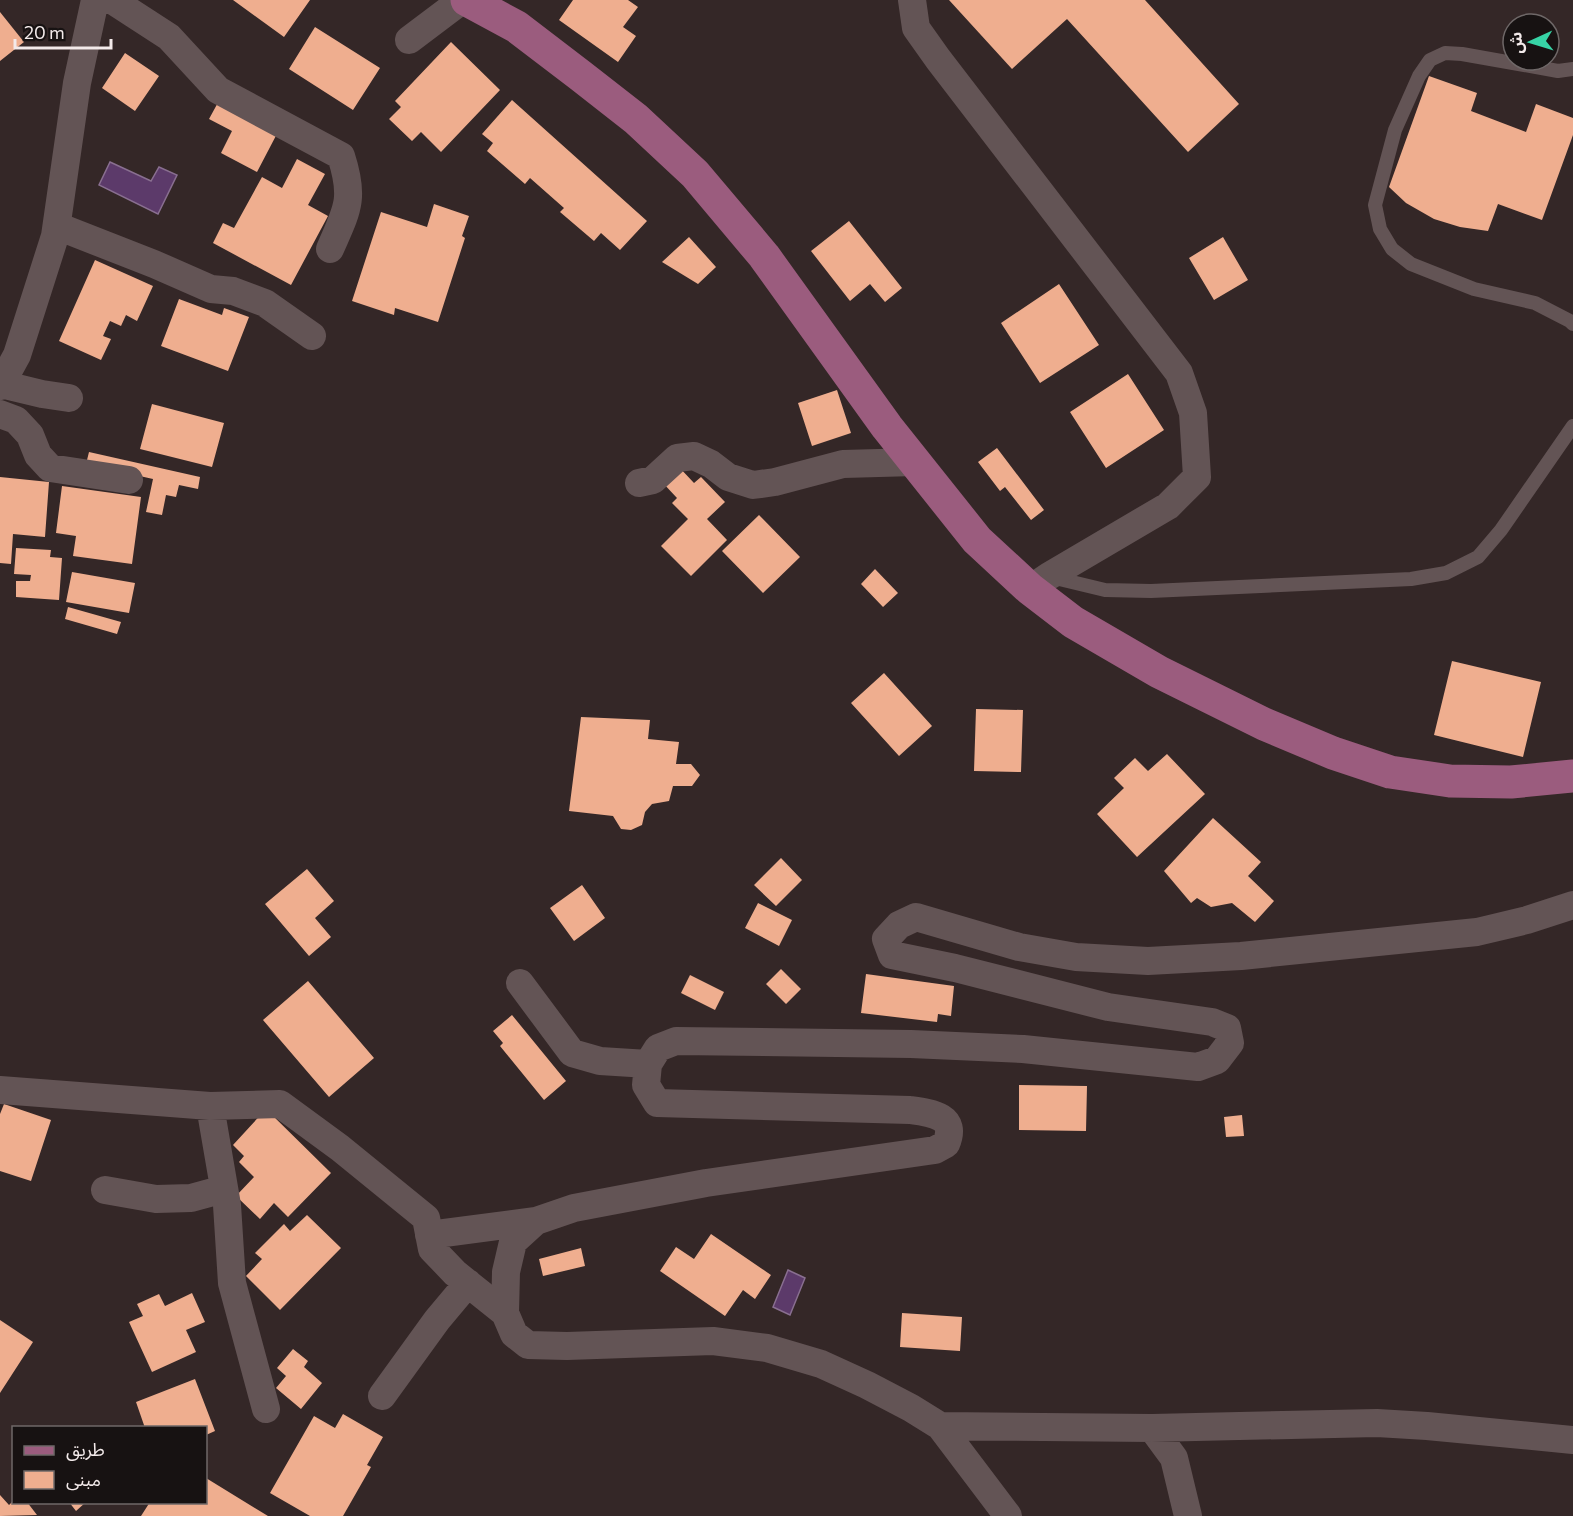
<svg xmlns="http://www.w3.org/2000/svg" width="1573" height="1516" font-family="Commissioner,'Noto Sans Arabic',sans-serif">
<rect width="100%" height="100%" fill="#342727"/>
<!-- water -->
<path fill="#5c3a6a" stroke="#896f90" stroke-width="1.5" d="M110 162 151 181 159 167 177 175 158 214 99 185Z
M788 1270 805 1278 790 1315 773 1307Z"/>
<!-- building -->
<path fill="#efae8f" d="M233 0H310L284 37Z
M573 0H628L638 7 623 27 636 36 618 62 559 20Z
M949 0H1145L1239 104 1188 152 1067 19 1012 69Z
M0 12 24 42 0 61Z
M315 27 380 68 353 110 289 69Z
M451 42 500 90 441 152 421 132 412 141 389 119 401 107 395 101Z
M125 53 159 76 135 111 102 88Z
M1429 76 1477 93 1471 111 1526 132 1536 104 1573 118V135L1542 220 1498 204 1488 231 1460 227 1434 219 1406 203 1389 187Z
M221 97 280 128 257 172 221 153 232 131 209 119Z
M512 100 647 221 620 250 601 233 594 241 560 212 564 208 530 178 525 184 487 151 493 143 482 134Z
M297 159 325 174 308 205 328 216 291 285 213 243 223 223 234 228 262 177 282 188Z
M434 204 469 216 462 236 465 238 438 322 395 308 394 315 352 301 381 212 427 227Z
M849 221 902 288 885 302 870 284 850 301 811 251Z
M689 237 716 267 698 284 662 262Z
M1223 237 1248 280 1214 300 1189 258Z
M95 260 153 286 137 321 126 315 121 326 110 321 103 336 111 339 101 360 59 341Z
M1059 284 1099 345 1040 383 1001 323Z
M179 299 222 315 224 308 249 317 228 371 161 346Z
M1128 374 1164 430 1106 468 1070 412Z
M837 390 851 433 812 446 798 403Z
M152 404 224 423 212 467 140 449Z
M997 448 1044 510 1031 520 1005 487 1000 491 978 462Z
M89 452 200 477 198 489 179 485 176 497 166 495 162 515 146 512 153 479 86 464Z
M678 466 694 483 701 477 725 502 707 519 727 540 691 576 661 546 688 519 672 503 677 498 662 482Z
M0 477 49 482 45 537 13 534 11 564 0 563Z
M62 486 141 497 132 564 73 556 76 536 56 533Z
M759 515 800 557 763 593 722 551Z
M16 548 51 550 50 557 62 558 59 600 16 597V581H30L31 575 14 574Z
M875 569 898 593 883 607 861 584Z
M72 572 135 583 129 613 66 602Z
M68 607 121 622 117 634 65 619Z
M1452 661 1541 682 1523 757 1434 735Z
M884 673 932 726 899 756 851 703Z
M976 709 1023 710 1021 772 974 771Z
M581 717 650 720 648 739 679 742 676 764H691L700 775 692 786H673L669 801 652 804 645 812 642 825 631 830 621 829 613 816 569 811Z
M1167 754 1205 794 1137 857 1097 814 1124 788 1114 778 1135 758 1148 771Z
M1213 818 1261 862 1248 876 1274 901 1255 922 1232 903 1211 907 1197 898 1191 903 1164 871Z
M781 858 802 880 776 906 754 885Z
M307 869 334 901 315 918 331 937 309 956 265 904Z
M582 885 605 918 574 941 550 908Z
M758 903 792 920 779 946 745 928Z
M781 969 801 989 786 1004 766 984Z
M866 974 954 986 951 1016 938 1014 937 1022 861 1013Z
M690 975 724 992 715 1010 681 993Z
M308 981 374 1058 329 1097 263 1020Z
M512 1015 566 1081 544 1100 500 1046 503 1043 493 1031Z
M1019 1085 1087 1086 1086 1131 1019 1130Z
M4 1104 51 1120 31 1181 0 1171V1114Z
M266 1109 331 1173 288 1217 274 1203 260 1219 236 1196 254 1177 239 1162 244 1156 233 1145Z
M1242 1115 1244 1136 1226 1137 1224 1117Z
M307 1215 341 1248 280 1310 246 1276 262 1259 255 1253 284 1224 290 1231Z
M711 1234 771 1275 755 1299 743 1290 725 1316 660 1271 676 1247 694 1259Z
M581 1248 585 1266 543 1276 539 1259Z
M192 1293 205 1322 186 1330 196 1352 152 1372 129 1322 143 1316 137 1304 159 1294 165 1306Z
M902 1313 962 1317 960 1351 900 1347Z
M0 1320 33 1342 0 1393Z
M293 1349 308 1361 304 1367 322 1383 301 1409 276 1388 286 1376 277 1368Z
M195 1379 215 1431 206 1435V1428H145L136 1402Z
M343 1414 383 1437 367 1465 371 1467 343 1516H310L270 1493 314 1416 335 1428Z
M206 1478 268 1516H141L150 1502H206Z
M0 1495 9 1505 14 1500V1502H27L37 1515 0 1516Z
M69 1502H86L76 1511Z"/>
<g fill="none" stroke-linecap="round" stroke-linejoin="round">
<!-- service -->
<path stroke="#635455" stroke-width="14" d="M1573 69 1558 71 1462 54 1445 53 1430 60 1419 76 1395 130 1375 205 1380 229 1392 249 1411 264 1474 289 1535 303 1570 321 1573 324
M1051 577 1105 590 1151 591 1411 579 1446 573 1478 557 1501 530 1573 426"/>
<!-- minor -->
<path stroke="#635455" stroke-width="28" d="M112 0 169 37 218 90 341 156C355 199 347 210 330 249
M912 0 916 28 938 59 1179 373 1193 413 1197 477 1168 506 1049 576 1030 589
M409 40 462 0
M57 226 154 264 211 289 233 291 265 303 312 336
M1 384 42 394 69 398
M0 386 17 355 55 236 77 83 95 0
M0 414 16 420 30 435 38 455 50 468 129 480
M639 483 653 480 677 458 694 456 711 464 728 477 753 485 775 482 843 464 915 462
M520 983 572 1053 600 1061 648 1064
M0 1090 210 1106 280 1104 340 1148 426 1218 432 1249 455 1273 505 1313
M210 1106 227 1205 232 1283 266 1409
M105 1190 156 1199 191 1198 224 1189
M429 1235 536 1221
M382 1396 437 1320 468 1283
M940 1426 1152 1428 1377 1423 1427 1426 1573 1440
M1152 1428 1174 1458 1188 1516
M1008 1516 940 1426 911 1408 867 1385 821 1364 767 1348 713 1341 567 1346 528 1345 514 1334 505 1313 506 1272 513 1242 536 1221 574 1208 706 1183 935 1150 946 1144C958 1116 932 1113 910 1110L657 1103 646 1085 648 1064 658 1048 676 1041 911 1044 1023 1049 1198 1067 1217 1060 1230 1043 1227 1028 1212 1022 1108 1007 955 968 892 955 886 939 899 925 916 917 1019 947 1076 957 1148 961 1241 956 1477 932 1527 920 1573 905"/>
<!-- primary -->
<path stroke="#9b5c7e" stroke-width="33" d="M467 0 517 27 581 76 636 119 695 174 764 256 887 427 977 540 1030 589 1073 622 1159 672 1264 724 1333 753 1390 772 1450 781 1511 782 1573 776"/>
</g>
<!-- legend -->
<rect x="12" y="1426" width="195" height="78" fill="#171212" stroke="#6f6868" stroke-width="1.5"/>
<rect x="24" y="1446" width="30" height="9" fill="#9b5c7e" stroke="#6f6868" stroke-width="1.5"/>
<text x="66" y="1456" font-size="18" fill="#f3eaea">طريق</text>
<rect x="24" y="1471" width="30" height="18" fill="#efae8f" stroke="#6f6868" stroke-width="1.5"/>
<text x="66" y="1486" font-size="18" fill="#f3eaea">مبنى</text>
<!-- north arrow -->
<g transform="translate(1531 42) rotate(266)"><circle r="28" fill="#171212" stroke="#6f6868" stroke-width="1.5"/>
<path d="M0-4.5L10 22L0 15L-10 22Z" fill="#37d4a6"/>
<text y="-9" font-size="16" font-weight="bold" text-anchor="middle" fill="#f3eaea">ش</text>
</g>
<!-- scale -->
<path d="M15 39v9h96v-9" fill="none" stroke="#f3eaea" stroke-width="3"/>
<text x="24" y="39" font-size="18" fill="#f3eaea" stroke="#171212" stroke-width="4.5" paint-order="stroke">20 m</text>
</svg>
